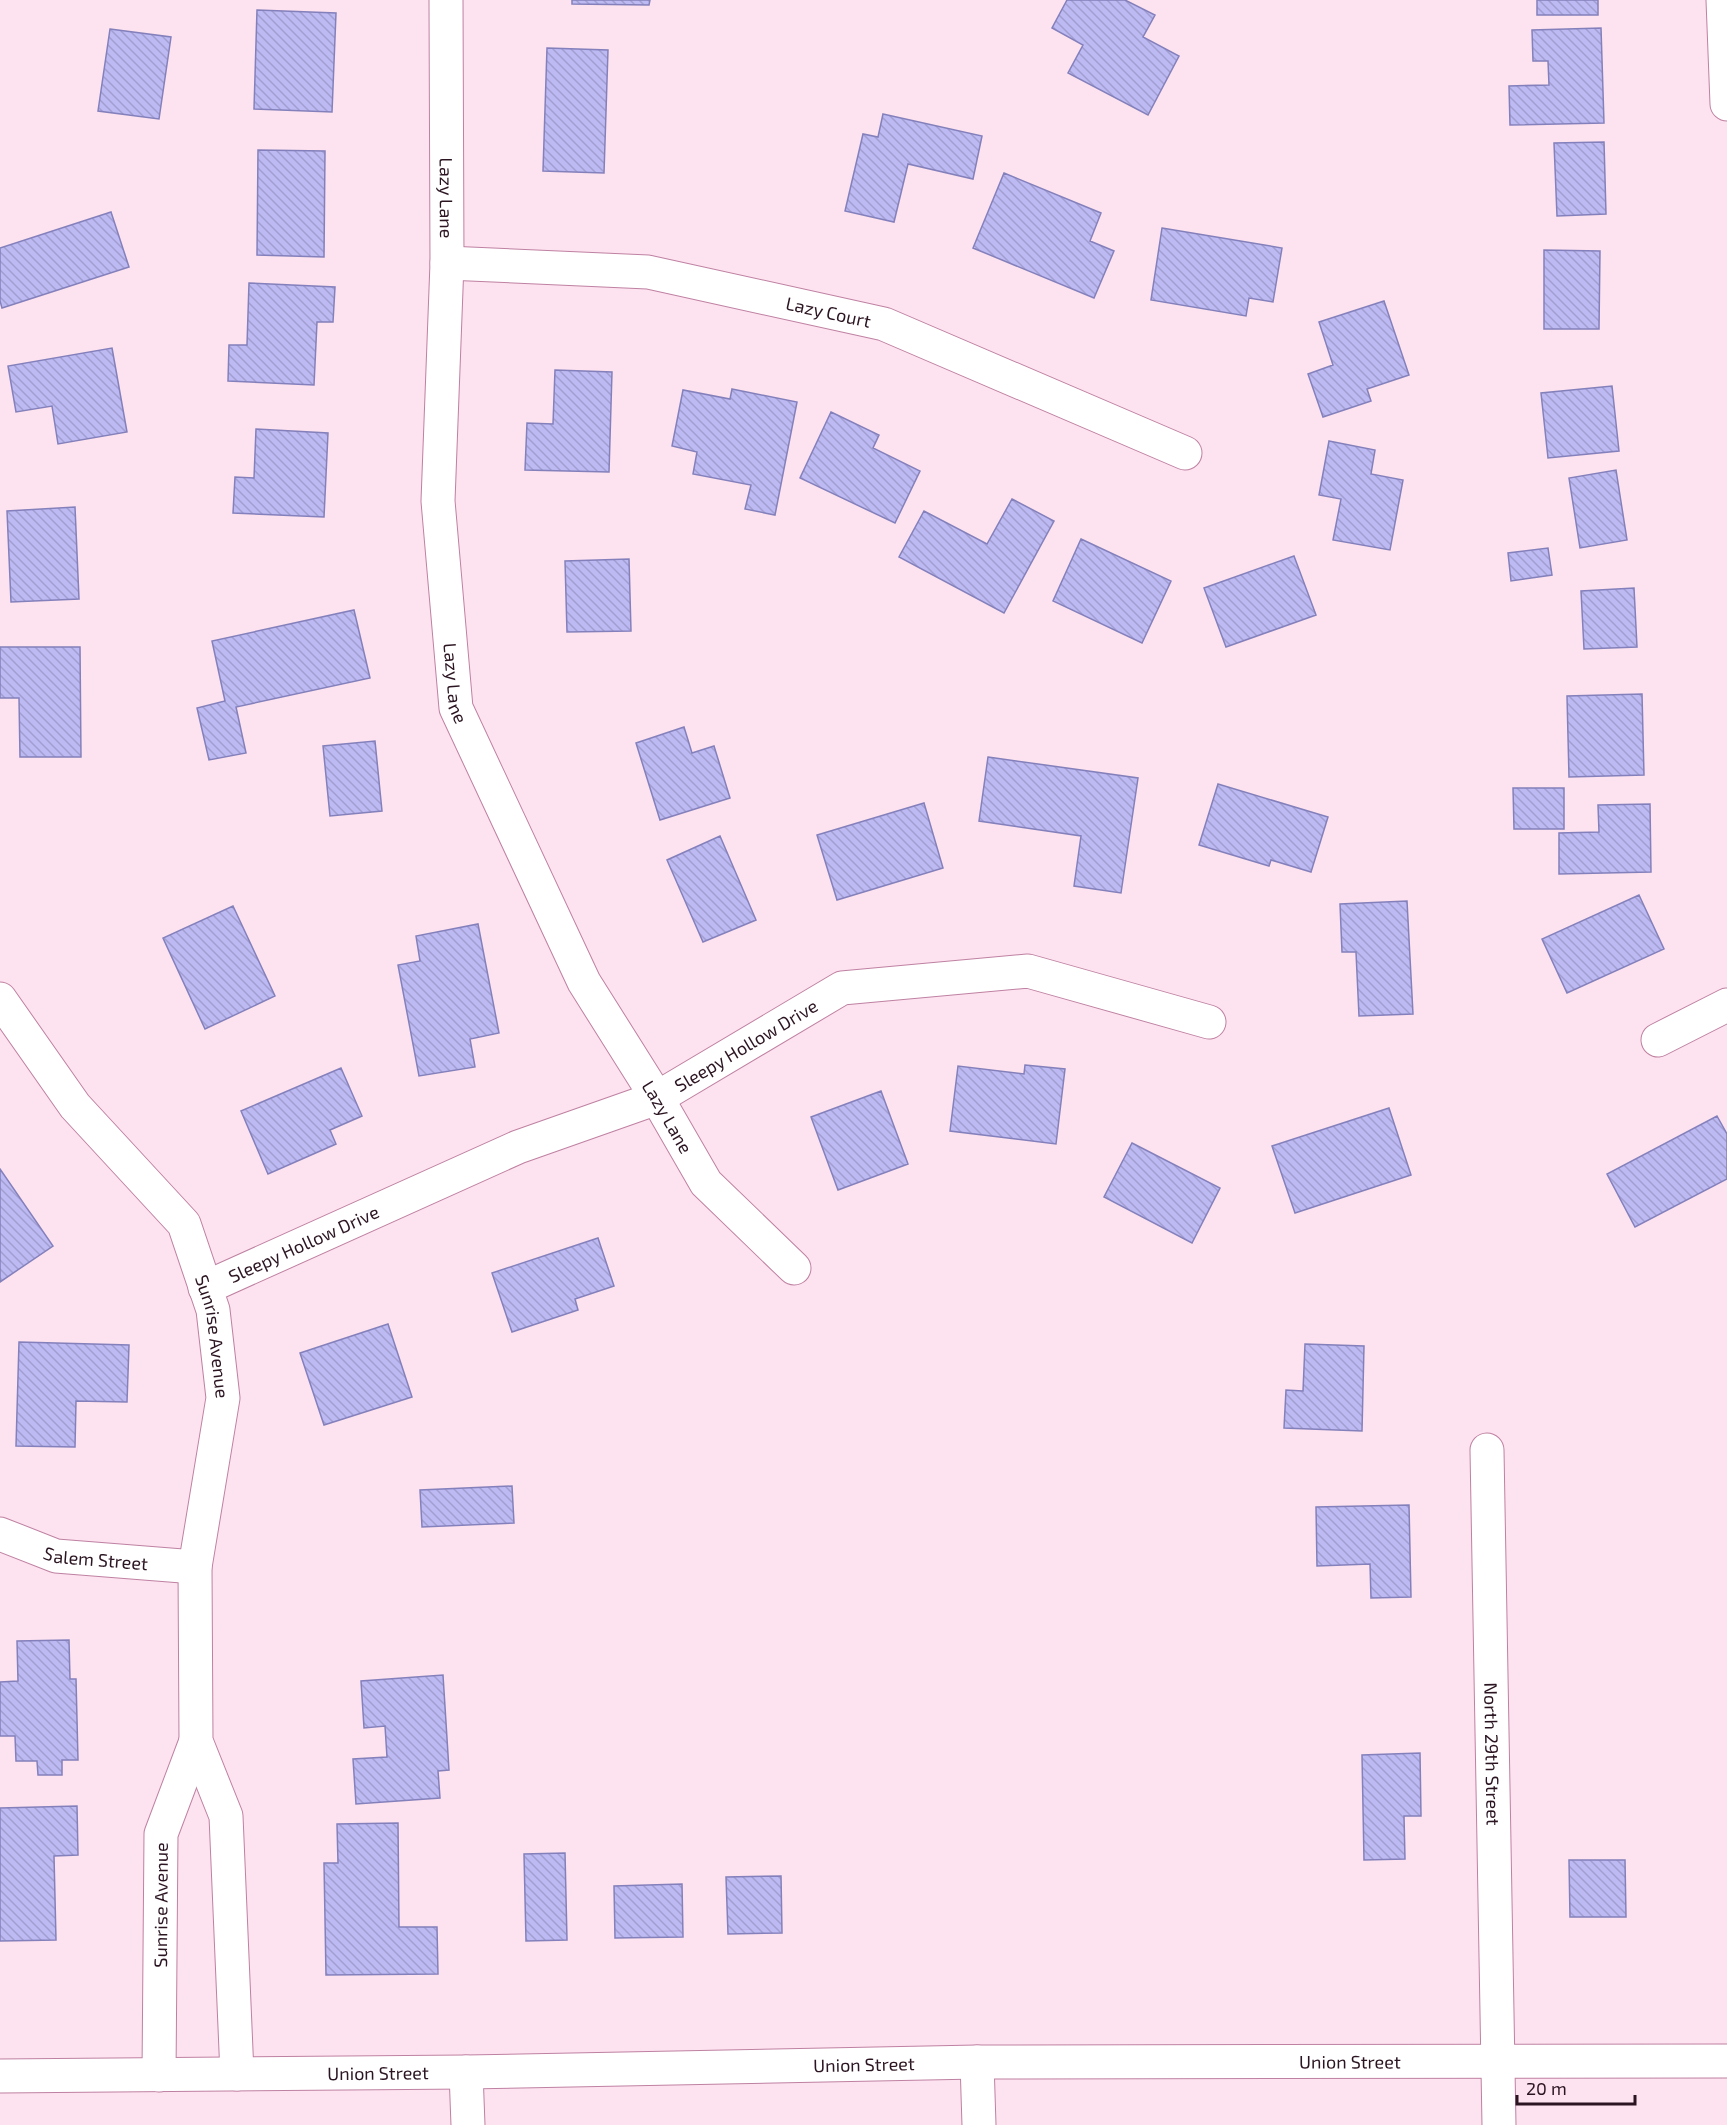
<svg xmlns="http://www.w3.org/2000/svg" width="1727" height="2125" font-family="'Exo 2',sans-serif">
<defs>
<pattern id="building-back-hatch" width="6" height="6" patternUnits="userSpaceOnUse" patternTransform="scale(1.5)"><rect width="6" height="6" fill="#bcb9f3"/><path d="M-1 5l2 2M0 0l6 6M5-1l2 2" fill="none" stroke="#a29ed0"/></pattern>
</defs>
<rect width="100%" height="100%" fill="#fde2ef"/>
<!-- building -->
<path fill="url(#building-back-hatch)" stroke="#8480bb" stroke-width="1.5" d="M572 0H650L649 5 572 4Z
M1067 0H1125L1155 15 1143 37 1179 56 1148 115 1068 73 1083 45 1052 28Z
M1537 0H1598V15H1537Z
M257 10 336 13 332 112 254 109Z
M1601 28 1604 123 1510 125 1509 86 1549 85 1548 61H1533L1532 30Z
M110 29 171 37 159 119 98 111Z
M547 48 608 50 604 173 543 171Z
M883 114 982 136 973 179 908 164 894 222 845 211 863 134 878 137Z
M1604 142 1606 214 1557 216 1554 143Z
M258 150 325 151 324 257 257 255Z
M1004 173 1101 213 1090 241 1114 251 1094 298 973 248Z
M111 212 129 267 2 308 0 301V248Z
M1162 228 1282 248 1273 302 1249 298 1246 316 1151 300Z
M1544 250 1600 251 1599 329H1544Z
M249 283 335 287 333 322H317L314 385 228 381 229 345H247Z
M1384 301 1409 375 1367 389 1371 401 1323 417 1308 374 1333 365 1319 322Z
M112 348 127 432 58 444 52 406 16 412 8 366Z
M555 370 612 372 609 472 525 470 527 423 553 424Z
M1612 386 1619 451 1548 458 1541 393Z
M732 389 797 402 775 515 745 509 751 485 693 474 697 452 672 446 683 390 730 399Z
M831 412 879 435 873 448 920 471 895 523 800 478Z
M256 429 328 433 324 517 233 513 235 477 254 478Z
M1329 441 1375 450 1371 474 1403 480 1390 550 1333 540 1341 499 1319 495Z
M1616 470 1627 540 1580 548 1569 478Z
M1012 499 1054 521 1004 613 899 557 924 511 987 544Z
M75 507 79 599 11 602 7 511Z
M1081 539 1171 581 1142 643 1053 601Z
M1548 548 1552 575 1511 581 1508 553Z
M1294 556 1316 615 1226 647 1204 588Z
M629 559 631 631 567 632 565 561Z
M1634 588 1637 647 1584 649 1581 591Z
M354 610 370 678 236 707 246 753 209 760 197 708 225 701 212 641Z
M0 647H80L81 757H20L19 698H0Z
M1642 694 1644 775 1569 777 1567 696Z
M684 727 692 753 714 746 730 798 660 820 636 743Z
M375 741 382 811 330 816 323 746Z
M988 757 1138 778 1121 893 1074 886 1081 836 979 821Z
M1218 784 1328 817 1311 872 1271 860 1269 866 1199 845Z
M1513 788H1564V829H1514Z
M924 803 943 868 837 900 817 835Z
M1650 804 1651 872 1559 874V833L1599 832 1598 805Z
M720 836 756 920 703 942 667 860Z
M1639 895 1664 949 1567 993 1542 939Z
M1407 901 1413 1014 1359 1016 1356 952H1342L1340 904Z
M233 906 275 996 205 1029 163 938Z
M478 924 499 1033 470 1039 475 1067 419 1076 398 965 420 961 416 936Z
M1025 1065 1065 1069 1056 1144 950 1131 958 1066 1024 1074Z
M341 1068 362 1116 330 1130 336 1144 268 1174 241 1111Z
M881 1091 908 1164 838 1190 811 1117Z
M1389 1108 1411 1175 1295 1213 1272 1146Z
M1717 1116 1727 1134V1179L1635 1227 1607 1174Z
M1132 1143 1220 1188 1192 1243 1104 1197Z
M0 1169 53 1246 0 1282Z
M598 1238 614 1286 575 1299 578 1310 512 1332 492 1273Z
M388 1324 412 1397 324 1425 300 1353Z
M19 1342 129 1345 127 1402 76 1401 75 1447 16 1446Z
M1305 1344 1364 1346 1362 1431 1284 1428 1286 1390 1303 1391Z
M512 1486 514 1523 422 1527 420 1490Z
M1409 1505 1411 1597 1371 1598 1370 1564 1317 1566 1316 1507Z
M69 1640 70 1679H76L78 1760H62V1775H38L37 1761H16L15 1736H0V1682L18 1681 17 1641Z
M443 1675 449 1770 438 1771 440 1798 356 1804 353 1759 387 1757 385 1726 364 1728 361 1681Z
M1420 1753 1421 1816H1404L1405 1859 1364 1860 1362 1755Z
M77 1806 78 1855 54 1856 56 1940 0 1941V1808Z
M398 1823 399 1927H437L438 1974 326 1975 324 1863H338L337 1824Z
M565 1853 567 1940 526 1941 524 1854Z
M1569 1860H1625L1626 1917H1570Z
M781 1876 782 1933 728 1934 726 1877Z
M682 1884 683 1937 615 1938 614 1886Z"/>
<g fill="none" stroke-linecap="round" stroke-linejoin="round">
<!-- minor casing -->
<g stroke="#bf81a2" stroke-width="35">
<g id="minor">
<path id="s1" d="M446 0 447 263 438 501 456 708 584 982 657 1098 706 1183 794 1268"/>
<path d="M1723 0 1727 104"/>
<path id="s2" d="M447 263 648 272 884 324 1185 453"/>
<path id="s3" d="M0 999 75 1106 184 1224 213 1310 223 1398 195 1567 196 1741 226 1816 237 2074"/>
<path d="M1658 1040 1727 1005"/>
<path id="s4" d="M205 1288 518 1147 657 1098 842 988 1028 971 1209 1022"/>
<path id="s5" d="M1487 1450 1499 2125"/>
<path id="s6" d="M0 1534 56 1556 195 1567"/>
<path d="M977 2062 979 2125"/>
<path d="M466 2072 468 2125"/>
<path id="s7" d="M159 2075 161 1834 196 1741"/>
</g>
</g>
<!-- secondary casing -->
<g stroke="#bf81a2" stroke-width="35">
<g id="secondary">
<path id="s8" d="M0 2076 466 2072 977 2062 1727 2061"/>
</g>
</g>
<!-- minor -->
<use href="#minor" stroke="#fff" stroke-width="33"/>
<!-- secondary -->
<use href="#secondary" stroke="#fff" stroke-width="33"/>
</g>
<g text-anchor="middle" dominant-baseline="central" stroke-width="5" stroke-linejoin="round" paint-order="stroke">
<!-- street labels -->
<g font-size="18" fill="#2c1522" stroke="#fde2ef">
<text stroke="none"><textPath href="#s1" startOffset="198">Lazy Lane</textPath></text>
<text stroke="none"><textPath href="#s2" startOffset="386">Lazy Court</textPath></text>
<text stroke="none"><textPath href="#s1" startOffset="684">Lazy Lane</textPath></text>
<text stroke="none"><textPath href="#s4" startOffset="594">Sleepy Hollow Drive</textPath></text>
<text stroke="none"><textPath href="#s1" startOffset="1170">Lazy Lane</textPath></text>
<text stroke="none"><textPath href="#s4" startOffset="108">Sleepy Hollow Drive</textPath></text>
<text stroke="none"><textPath href="#s3" startOffset="408">Sunrise Avenue</textPath></text>
<text stroke="none"><textPath href="#s6" startOffset="100">Salem Street</textPath></text>
<text stroke="none"><textPath href="#s5" startOffset="304">North 29th Street</textPath></text>
<text stroke="none"><textPath href="#s7" startOffset="170">Sunrise Avenue</textPath></text>
<text stroke="none"><textPath href="#s8" startOffset="1350">Union Street</textPath></text>
<text stroke="none"><textPath href="#s8" startOffset="864">Union Street</textPath></text>
<text stroke="none"><textPath href="#s8" startOffset="378">Union Street</textPath></text>
</g>
</g>
<!-- scale -->
<path d="M1517 2095v9h118v-9" fill="none" stroke="#2c1522" stroke-width="3"/>
<text x="1526" y="2095" font-size="18" fill="#2c1522" stroke="#fde2ef" stroke-width="4.5" paint-order="stroke">20 m</text>
</svg>
